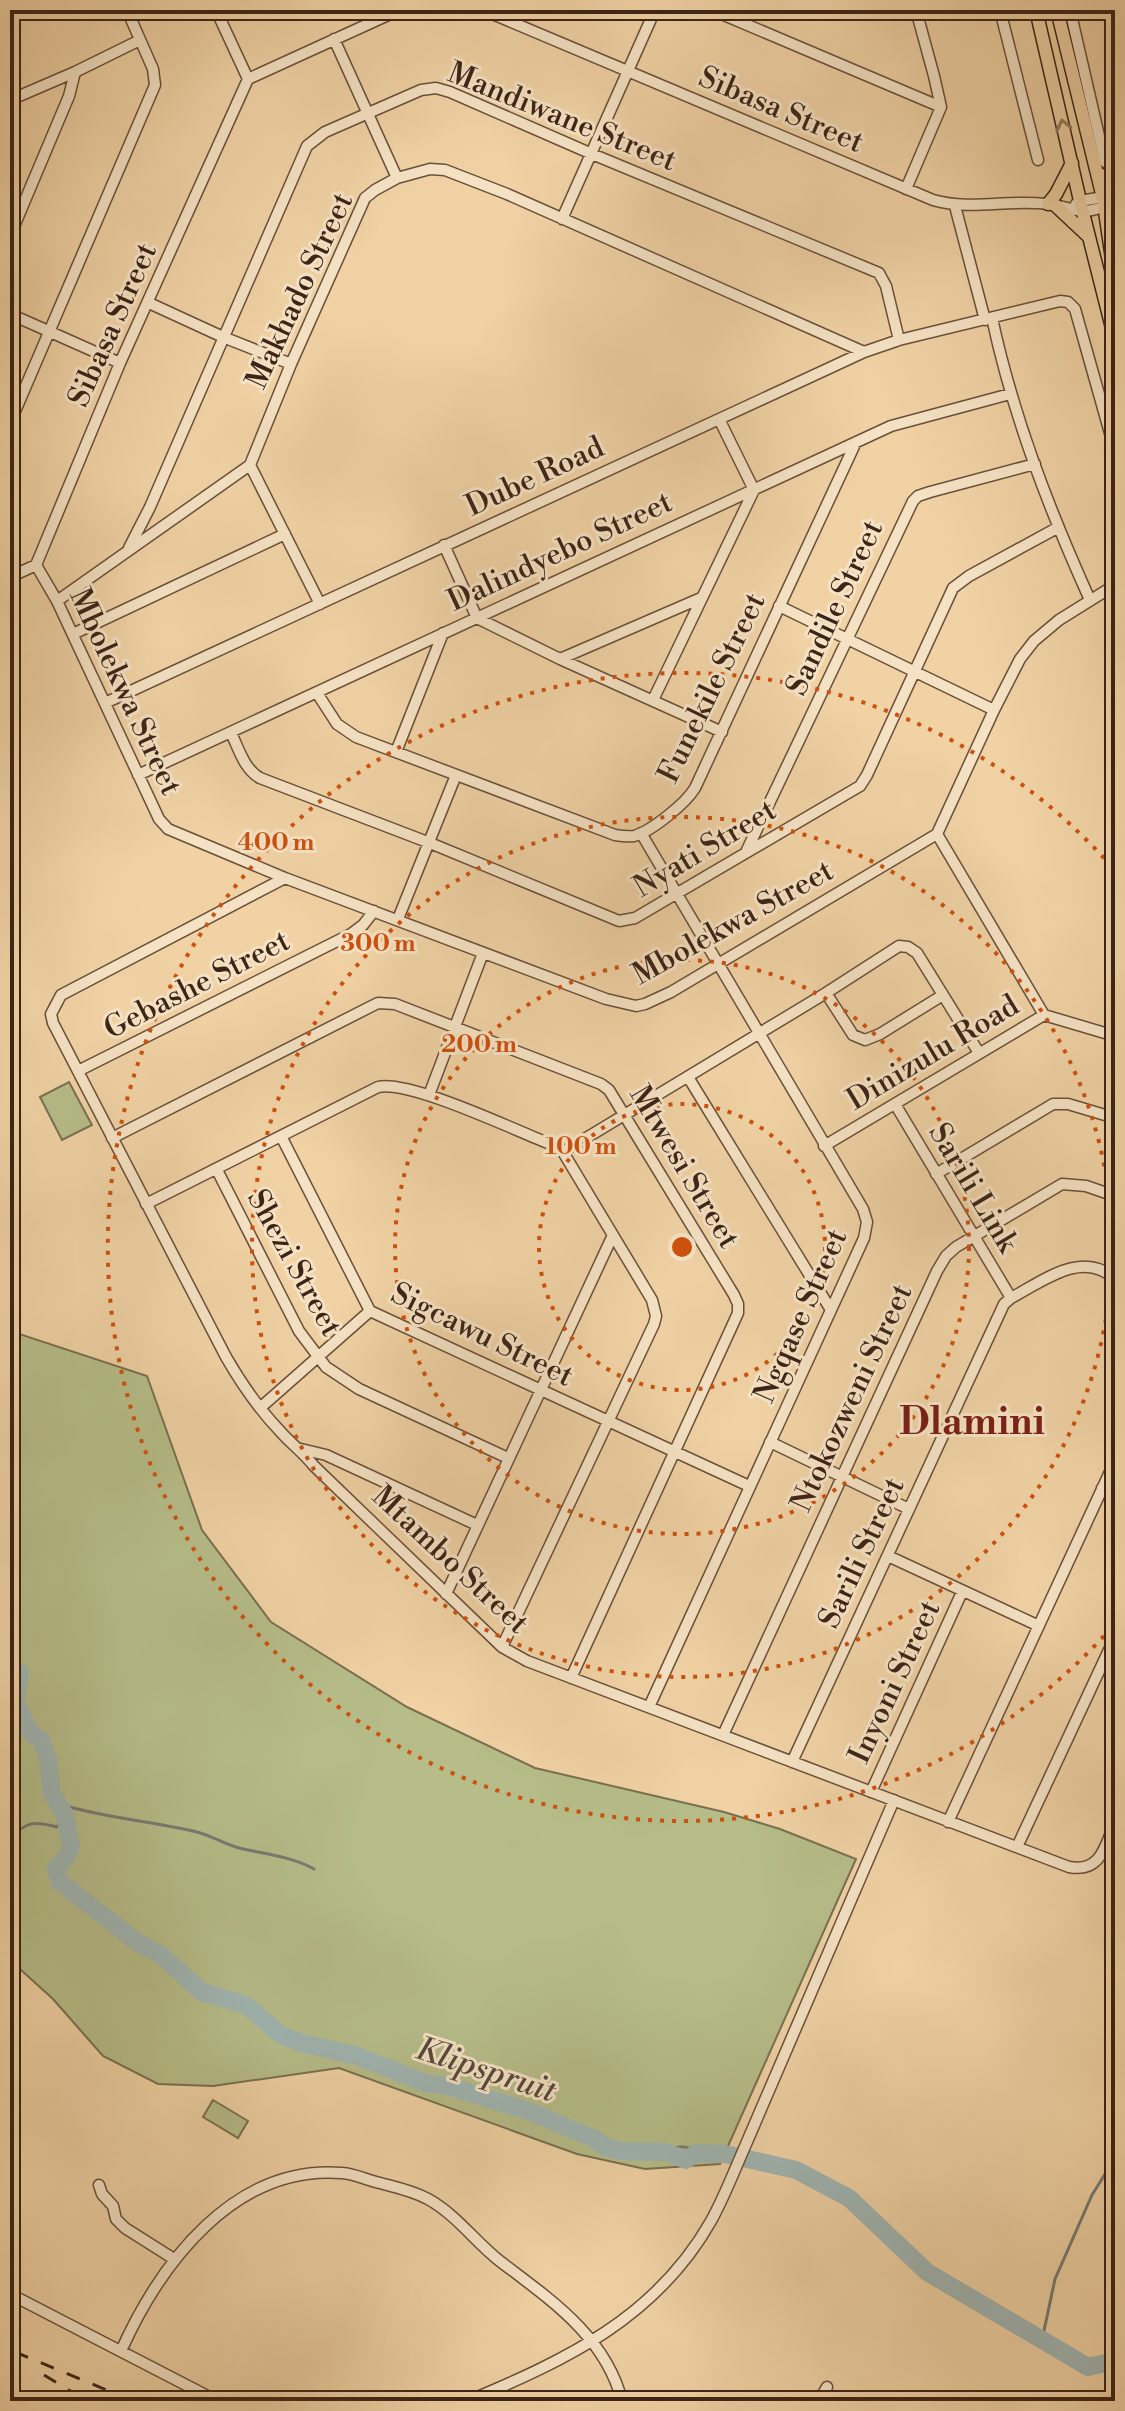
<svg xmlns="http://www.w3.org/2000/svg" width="1125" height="2411" font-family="'Libre Bodoni',serif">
<rect width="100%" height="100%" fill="#f0d2a5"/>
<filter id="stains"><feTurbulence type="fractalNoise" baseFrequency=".0025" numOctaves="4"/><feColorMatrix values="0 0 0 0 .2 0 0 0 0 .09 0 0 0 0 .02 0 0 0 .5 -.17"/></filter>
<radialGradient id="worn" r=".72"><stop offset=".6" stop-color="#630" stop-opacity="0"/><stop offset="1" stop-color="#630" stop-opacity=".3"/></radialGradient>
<!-- green -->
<path fill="#b6bd89" stroke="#797050" stroke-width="2" d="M69 1082 92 1125 62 1140 40 1097Z
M10 1328 13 1332 147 1376 202 1530 271 1622 407 1707 535 1768 724 1812 780 1829 856 1859 720 2164 645 2169 577 2154 339 2068 213 2086 158 2084 103 2056 53 1999 10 1960Z
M213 2100 248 2121 238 2138 203 2117Z"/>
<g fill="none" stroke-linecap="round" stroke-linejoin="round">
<!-- stream -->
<path stroke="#777b74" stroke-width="3" d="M59 1804C104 1818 151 1821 197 1832 213 1836 227 1846 243 1849 266 1854 293 1857 314 1869
M10 1838C27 1821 35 1821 57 1827L65 1815
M588 2135H602L623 2151
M661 2152C676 2146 685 2144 699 2153
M1042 2340 1055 2279 1092 2195 1115 2158"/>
<!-- river -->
<path stroke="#9fb5b2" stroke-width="18" d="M10 1669 20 1673 16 1697 18 1708 30 1732 41 1740 48 1759 52 1794 65 1815 71 1847 67 1856 56 1868 59 1881 138 1943 160 1954 202 1992 246 2005 281 2035 298 2042 357 2056 425 2083 448 2086 528 2111 595 2139 605 2147 620 2151 666 2152 686 2160 696 2153 725 2154 796 2170 849 2198 927 2272 1088 2367 1115 2361"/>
<!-- minor casing -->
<g stroke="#69503a" stroke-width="13">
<path id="minor" d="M216 10 248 79
M483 10 933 200C972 211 1007 199 1047 204 1057 205 1077 211 1084 211 1094 211 1105 206 1115 204
M712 10 941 107
M1000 10 1038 160
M1070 10 1105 162
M10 19 30 10
M334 39 397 178
M10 100 75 72 140 40
M906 189 941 107 934 76 916 10
M1076 204 1080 201 1110 196
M955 206 985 320
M562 219 655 10
M10 236 69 96 75 72
M149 303 223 337 291 364
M10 314 120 363
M992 318C1013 416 1049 509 1090 600
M10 423 155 85 153 69 127 10
M250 465 320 604
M444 545 477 618 560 659 722 732
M129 548 150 507 307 146 325 132 421 90 436 88 450 92 592 154 879 273 886 286 899 340
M36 565 57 601 159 819 168 829 285 878 606 999 636 1006 645 1004 671 992 937 834 994 710 1020 659 1034 641 1059 620 1115 585
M10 577 36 565 120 363 248 79 399 10
M57 601 250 465 291 364 365 198 375 190 397 178 430 169 445 170 507 194 864 352
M779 606 994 710
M73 634 285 534
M560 659 701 598
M317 693 337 724 356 737 615 835C621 836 627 837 634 836 652 831 686 803 695 788L856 442
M653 700 754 490 719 419
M105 703 808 378 864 352 899 340 1060 301 1068 302 1075 309 1115 451
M231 733C239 749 244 769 260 778L430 843 619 921 635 918 860 786 867 775 953 588 969 576 1057 528
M396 752 443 633
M138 775 891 426 1010 394
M641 833 863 1209 867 1222 864 1238 649 1707
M937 834 1044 1015
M747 850 913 501 918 496 930 492 1035 464
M285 878 61 995 51 1014 53 1023 226 1357C241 1383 258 1408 279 1430 290 1443 303 1452 314 1466L476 1622 502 1647 527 1661 1069 1867C1101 1873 1105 1846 1115 1823
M398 919 456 775
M826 993 853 1035 865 1040 880 1034 943 995
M78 1071 351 934 363 925 374 911
M688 1077 831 1310
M429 1095 483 953
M895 1104 1011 1298
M281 1136 370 1311 749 1486
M112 1138 368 1008 378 1003 395 1004 601 1084 609 1090 734 1295 738 1304V1313L571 1678
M824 1146 1044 1015 1115 1036
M563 1152 826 993 899 946 908 947 917 953 979 1053
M217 1170 299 1331 326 1367 359 1389 508 1458
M936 1174 1053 1104H1068L1115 1118
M146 1204 378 1087C410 1080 512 1129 548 1143L563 1152 652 1300 656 1316 654 1324 502 1647
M260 1408 370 1311
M770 1442 909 1509
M301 1449 326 1455 477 1525
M1102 1488 1115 1494
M888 1556 1039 1626
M446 1594 612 1237
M723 1735 937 1271 946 1256 956 1247 1062 1184 1086 1186 1115 1196
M792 1762 1004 1304 1011 1298C1043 1281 1083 1249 1115 1279
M871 1792 962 1592
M948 1822 1115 1461
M1017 1847 1115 1637
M99 2185 102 2194 113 2206 116 2219 125 2228 174 2259
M10 2294 217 2401
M121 2351C160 2264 234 2164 342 2173 355 2174 364 2179 376 2182 394 2187 411 2190 428 2199 457 2215 476 2243 501 2262 551 2300 606 2337 622 2401
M468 2401C566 2360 656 2318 711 2221 721 2203 729 2184 737 2165L894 1800
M819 2401 827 2387"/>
</g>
<!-- major casing -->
<g stroke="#3c2417" stroke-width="15">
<path id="major" d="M1036 10 1081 205 1115 340
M1057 10 1103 198 1115 279
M1102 175 1104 180 1115 191
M1048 204 1056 194 1072 163
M1055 205 1087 235"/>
</g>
<!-- minor -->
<use href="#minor" stroke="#f5e2c4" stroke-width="10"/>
<!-- major -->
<use href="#major" stroke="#f0d2a5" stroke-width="12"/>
<!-- rail -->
<path stroke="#3c2417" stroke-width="3" stroke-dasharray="14 14" stroke-linecap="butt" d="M15 2352 133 2401
M44 2375 87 2401"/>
</g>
<!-- one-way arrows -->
<defs><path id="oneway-chevron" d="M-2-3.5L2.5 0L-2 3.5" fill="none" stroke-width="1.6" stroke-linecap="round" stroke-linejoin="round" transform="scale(2)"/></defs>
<use stroke="#967b5e" href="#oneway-chevron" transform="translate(1063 125) rotate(-103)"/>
<!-- distance rings -->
<g fill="none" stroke="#ce510e" stroke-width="4" stroke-dasharray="4 8">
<circle cx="682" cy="1247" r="143"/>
<circle cx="682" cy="1247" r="287"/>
<circle cx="682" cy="1247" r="430"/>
<path d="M1112 1627A574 574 0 1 1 1112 867"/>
</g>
<g text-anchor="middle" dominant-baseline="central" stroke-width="6" stroke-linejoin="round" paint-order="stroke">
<!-- street labels -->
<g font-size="30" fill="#3c2417" stroke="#f5e2c4">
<text transform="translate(781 110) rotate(23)">Sibasa Street</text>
<text transform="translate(562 117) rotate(22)">Mandiwane Street</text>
<text transform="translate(300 291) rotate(-65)">Makhado Street</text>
<text transform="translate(113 325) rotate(-66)">Sibasa Street</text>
<text transform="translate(535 477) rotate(-25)">Dube Road</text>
<text transform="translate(560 552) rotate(-25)">Dalindyebo Street</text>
<text transform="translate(835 608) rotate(-65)">Sandile Street</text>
<text transform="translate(712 688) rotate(-64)">Funekile Street</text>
<text transform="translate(125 692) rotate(65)">Mbolekwa Street</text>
<text transform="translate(705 849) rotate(-31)">Nyati Street</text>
<text transform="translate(733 923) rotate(-29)">Mbolekwa Street</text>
<text transform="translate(197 985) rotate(-27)">Gebashe Street</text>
<text transform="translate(933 1053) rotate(-31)">Dinizulu Road</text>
<text transform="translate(684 1167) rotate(59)">Mtwesi Street</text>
<text transform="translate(973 1188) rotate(59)">Sarili Link</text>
<text transform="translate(294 1263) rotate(61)">Shezi Street</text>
<text transform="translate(801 1316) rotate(-66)">Ngqase Street</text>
<text transform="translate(482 1335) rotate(26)">Sigcawu Street</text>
<text transform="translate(852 1398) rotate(-65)">Ntokozweni Street</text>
<text transform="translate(862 1553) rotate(-65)">Sarili Street</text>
<text transform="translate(450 1560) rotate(43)">Mtambo Street</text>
<text transform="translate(895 1682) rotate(-65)">Inyoni Street</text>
</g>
<!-- water labels -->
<g font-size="32" font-style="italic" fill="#55483e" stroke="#f5e2c4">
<text transform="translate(486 2070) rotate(18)">Klipspruit</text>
</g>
<!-- district labels -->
<g font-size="38" font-weight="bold" fill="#7a1f14" stroke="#f5e2c4">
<text x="972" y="1422">Dlamini</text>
</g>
</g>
<circle cx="682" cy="1247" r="12" fill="#ce510e" stroke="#f5e2c4" stroke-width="4"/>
<g font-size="24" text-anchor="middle" font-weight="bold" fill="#ce510e" stroke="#f5e2c4" stroke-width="6" stroke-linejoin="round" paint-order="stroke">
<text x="276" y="850">400 m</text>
<text x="378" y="951">300 m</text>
<text x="479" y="1052">200 m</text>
<text x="581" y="1154">100 m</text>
</g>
<!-- margin -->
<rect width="1125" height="2411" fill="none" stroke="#f0d2a5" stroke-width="40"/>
<rect x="12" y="12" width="1101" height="2387" fill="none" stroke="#3c2417" stroke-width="4"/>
<rect x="20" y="20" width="1085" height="2371" fill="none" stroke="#3c2417" stroke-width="2"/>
<rect width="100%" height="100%" filter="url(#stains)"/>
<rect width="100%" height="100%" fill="url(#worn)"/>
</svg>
